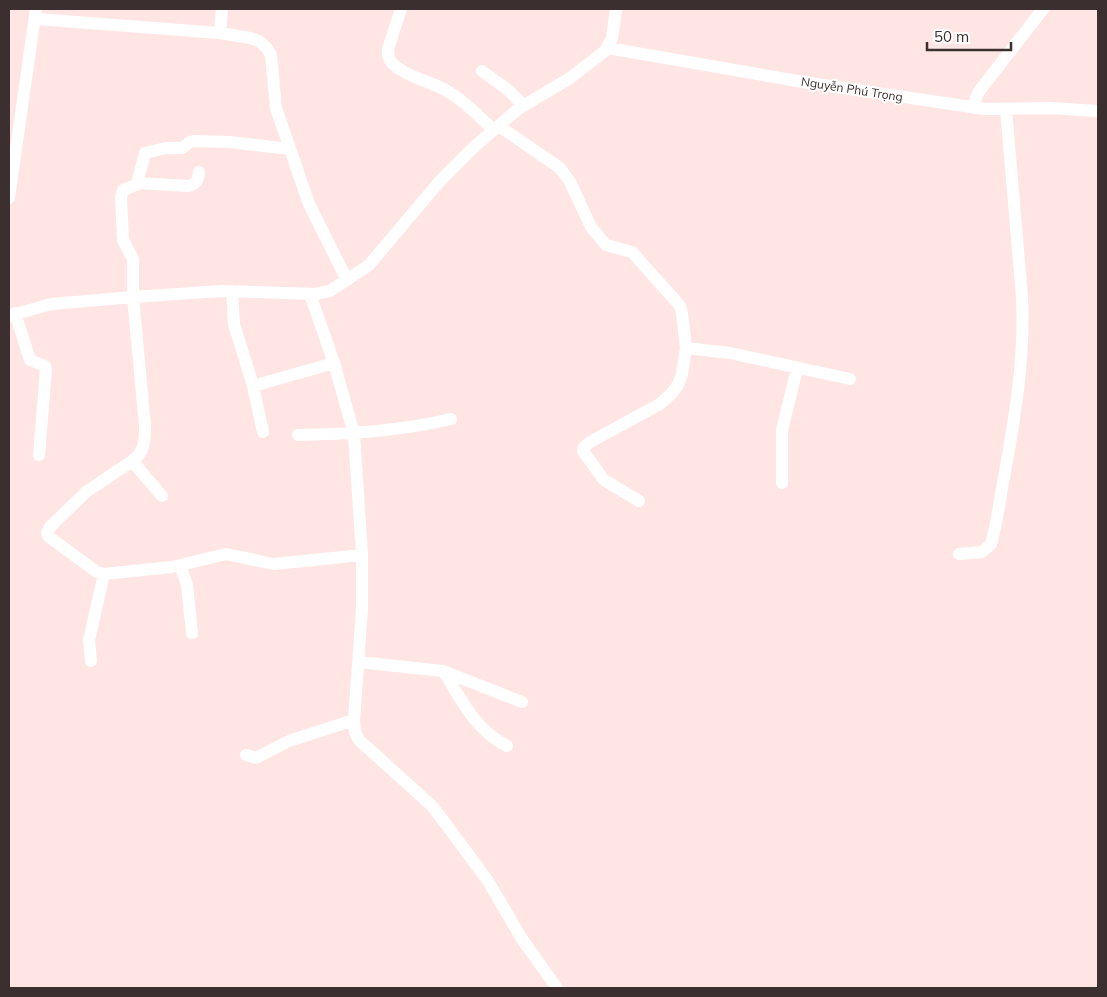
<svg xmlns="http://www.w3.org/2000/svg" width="1107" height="997" font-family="Mulish,sans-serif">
<rect width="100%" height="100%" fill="#ffe6e5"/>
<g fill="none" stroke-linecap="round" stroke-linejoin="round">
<!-- minor -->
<path stroke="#fff" stroke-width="12" d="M401 9 388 49C388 54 388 59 392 63 406 77 430 81 447 91 464 100 479 117 494 130
M36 19 220 33 250 38 259 41 266 47 271 55 276 108 309 204 347 280
M220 33 222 9
M608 48 803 82 985 109 1050 108 1098 111
M482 71 508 90 524 106
M975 108 976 97 980 90 1043 9
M499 126 560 168 570 182 591 227 606 245 632 252 675 300 680 306 682 313 686 348 682 374 678 385 671 394 660 404 590 442 584 447 583 451 604 480 639 501
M199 172C198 181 196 184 188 186L137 183 145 153 166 148H182L190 142 194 141 229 142 290 149
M9 198 36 9
M232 291 234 324 253 386 263 432
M310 294 334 363 354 434 362 555V609L354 720 355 732 359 740 432 806 445 823 488 881 522 939 557 988
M15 313 30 360 45 366 46 369 39 455
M9 316 51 304 133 297 222 291 315 294 330 291 369 265 439 182 474 147 518 109 570 78 605 51 612 38 616 9
M686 348 730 353 850 379
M253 386 334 363
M298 435C350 434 400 431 451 419
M132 461C145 452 145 440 145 426L133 297V259L123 240 121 197 123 190 136 185 137 183
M782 483V430L797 369
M162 496 132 461 86 492 50 527 47 533 49 537 97 572 104 574 172 567 226 554 274 564 362 555
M959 554 982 552 991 544C997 523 1000 499 1004 477 1015 418 1025 357 1022 297L1006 109
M180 565 187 585 192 633
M91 661 89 640 104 574
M359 662 443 671 522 702
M443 671C463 701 473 728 507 746
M246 755 256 758 289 741 354 720"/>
</g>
<g text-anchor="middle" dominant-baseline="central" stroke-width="4" stroke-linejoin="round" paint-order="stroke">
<!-- street labels -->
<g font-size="12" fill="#3b302f" stroke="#fff">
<text transform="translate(852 89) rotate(9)">Nguyễn Phú Trọng</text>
</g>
</g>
<!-- border -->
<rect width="1107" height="997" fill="none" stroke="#3b302f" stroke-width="20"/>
<!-- scale -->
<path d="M927 42v8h84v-8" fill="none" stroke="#3b302f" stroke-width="2.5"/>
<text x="934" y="42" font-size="15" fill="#3b302f" stroke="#ffffff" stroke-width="4" paint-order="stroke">50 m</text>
</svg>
